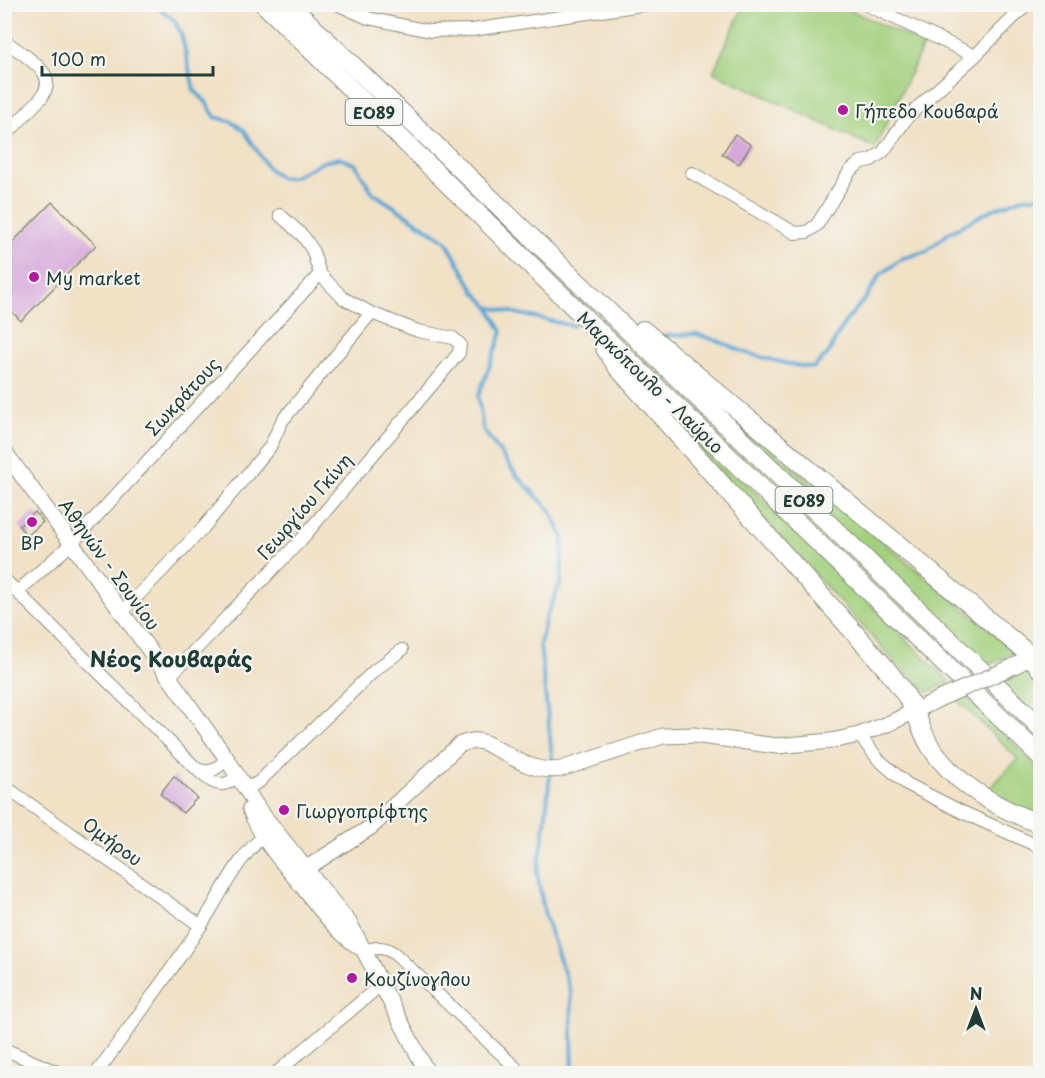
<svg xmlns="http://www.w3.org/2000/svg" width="1045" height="1078" font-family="'Playpen Sans',sans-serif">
<rect width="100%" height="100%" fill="#f6f6f2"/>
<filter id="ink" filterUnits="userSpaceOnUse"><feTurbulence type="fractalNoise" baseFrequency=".0167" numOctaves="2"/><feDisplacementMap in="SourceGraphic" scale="12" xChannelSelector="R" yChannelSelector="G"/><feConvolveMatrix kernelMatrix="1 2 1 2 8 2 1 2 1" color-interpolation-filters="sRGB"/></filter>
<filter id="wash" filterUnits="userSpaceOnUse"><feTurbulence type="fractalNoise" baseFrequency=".008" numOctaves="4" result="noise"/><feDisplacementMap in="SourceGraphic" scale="24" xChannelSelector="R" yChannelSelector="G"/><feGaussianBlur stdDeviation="1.35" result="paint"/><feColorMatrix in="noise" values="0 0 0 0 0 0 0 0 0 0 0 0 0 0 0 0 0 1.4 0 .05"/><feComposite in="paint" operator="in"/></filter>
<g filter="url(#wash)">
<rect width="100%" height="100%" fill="#f1e1c5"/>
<!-- green -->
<path fill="#a2d07d" stroke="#608658" stroke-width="1.5" d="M744 5H839L924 44 875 148 713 72Z
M671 366 1016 652 984 667Z
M635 375 950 682 928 692 908 676 634 377Z
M1032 669 1040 680V722L1001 683Z
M965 696 1040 770V821L987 791 1018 759 957 700Z"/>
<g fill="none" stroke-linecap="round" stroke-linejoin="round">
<!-- stream -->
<path stroke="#5ca6d4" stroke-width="4" d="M153 4 174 20 181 33 194 90 206 102 215 117 230 121 244 130 268 168 281 178 293 177 323 162 339 158 355 164 373 193 446 241 475 292 489 307 573 326
M489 307 502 332 478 397 483 429 517 476 550 510 563 537 561 582 545 620 540 645 552 755 551 767
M662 336 696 334 718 341 746 353 788 364 813 368 827 355 845 322 866 298 880 275 903 258 927 251 947 234 989 211 1023 198 1040 196
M550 774 544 833 537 873 545 916 571 993 573 1074"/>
</g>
<g id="blocks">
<!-- building -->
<path fill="#d5a7db" d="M735 134 751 145 739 164 722 154Z
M52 202 96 245 21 321 4 304V251Z
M35 512 43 522 27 536 19 526Z
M174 776 197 798 183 813 160 794Z"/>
</g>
</g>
<g filter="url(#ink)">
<use href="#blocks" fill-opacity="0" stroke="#888f7c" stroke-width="1.5"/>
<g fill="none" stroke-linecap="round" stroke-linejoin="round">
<!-- minor casing -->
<g stroke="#888f7c" stroke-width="14">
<path id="minor" d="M337 4 368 18 430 31 472 30 649 4
M865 4 975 56
M4 41C14 47 40 65 45 75 49 83 46 90 42 97L4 137
M692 173 795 233 807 232 817 225 850 171 861 162 871 160 883 152 908 116 975 56 1027 4
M4 579 203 775C216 786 224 788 238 776
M17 592 71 544 320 274
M122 612 204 527 270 447 282 421 371 313
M169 677 301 540 459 353 460 344 453 338 418 331 371 313 343 298 320 274 312 249 303 236 280 215
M859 735 879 760 907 784 962 812 1040 847
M197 769C211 775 217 768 227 759
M4 786 201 926
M245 789 259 782 266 775 375 670 402 650
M364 951C376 947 384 946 395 954L515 1067
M4 1049 61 1074
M96 1074C131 1025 167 977 200 927 222 894 237 855 270 831
M275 1074 382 984"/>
</g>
<!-- major casing -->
<g stroke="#888f7c" stroke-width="17">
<path id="major" d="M4 451 169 677 227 759 259 810 350 924 428 1074
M1012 667 1040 653
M250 809C260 838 283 863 302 886 319 908 336 931 359 947
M294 876 371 827 459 745C466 742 474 739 482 742 488 743 493 748 499 750 518 761 538 773 561 769L663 736 693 735 777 746 831 741 859 735 890 723 939 699"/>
</g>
<!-- highway casing -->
<g stroke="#888f7c" stroke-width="20">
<path id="highway" d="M264 4 590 323 1040 756
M289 4 1040 727
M643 330 1032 657 1040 669
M605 348 618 368 884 666C895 680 907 694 915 712 920 724 924 737 932 749 957 786 1000 809 1040 824"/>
</g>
<!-- minor -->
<use href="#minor" stroke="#fff" stroke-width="12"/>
<!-- major -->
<use href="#major" stroke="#fff" stroke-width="15"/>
<!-- highway -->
<use href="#highway" stroke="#fff" stroke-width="18"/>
<!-- major-bridge casing -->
<g stroke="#888f7c" stroke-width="17" stroke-linecap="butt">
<path id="major-bridge" d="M939 699 1012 667"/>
</g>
<!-- major-bridge -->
<use href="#major-bridge" stroke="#fff" stroke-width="15"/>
</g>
</g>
<!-- markers -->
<g fill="#b5179e" stroke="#f6f6f2" stroke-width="2">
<circle cx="843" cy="110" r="6"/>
<circle cx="34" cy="277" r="6"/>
<circle cx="32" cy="522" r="6"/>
<circle cx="284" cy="810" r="6"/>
<circle cx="352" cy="978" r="6"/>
</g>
<g text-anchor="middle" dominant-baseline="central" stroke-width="4.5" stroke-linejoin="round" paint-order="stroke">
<!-- shield labels -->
<g fill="#f6f6f2" stroke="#60746d" stroke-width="1.5">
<rect x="345.5" y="99" width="57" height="26" rx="4.5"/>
<rect x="775.5" y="487" width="57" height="26" rx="4.5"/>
</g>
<g font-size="16" font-weight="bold" fill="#1f3d34">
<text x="374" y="112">ΕΟ89</text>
<text x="804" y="500">ΕΟ89</text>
</g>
<!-- poi labels -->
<g font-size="18" fill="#1f3d34" stroke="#f6f6f2" text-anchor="start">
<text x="855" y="110">Γήπεδο Κουβαρά</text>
<text x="46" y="277">My market</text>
<text x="32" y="542" text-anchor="middle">BP</text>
<text x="296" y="810">Γιωργοπρίφτης</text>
<text x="364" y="978">Κουζίνογλου</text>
</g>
<!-- street labels -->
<g font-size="18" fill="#1f3d34" stroke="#f6f6f2">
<text transform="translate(651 382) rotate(44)">Μαρκόπουλο - Λαύριο</text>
<text transform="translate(182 396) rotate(-47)">Σωκράτους</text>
<text transform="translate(304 506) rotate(-49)">Γεωργίου Γκίνη</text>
<text transform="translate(110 564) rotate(54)">Αθηνών - Σουνίου</text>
<text transform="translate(113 841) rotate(36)">Ομήρου</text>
</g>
<!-- quarter labels -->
<g font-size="21" font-weight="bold" fill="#1f3d34" stroke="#f6f6f2">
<text x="171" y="658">Νέος Κουβαράς</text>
</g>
</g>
<!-- margin -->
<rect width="1045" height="1078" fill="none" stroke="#f6f6f2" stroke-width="24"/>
<!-- north arrow -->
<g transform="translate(976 1009)" stroke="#f6f6f2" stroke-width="4.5" paint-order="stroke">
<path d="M0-4.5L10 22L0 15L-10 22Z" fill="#1f3d34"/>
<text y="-9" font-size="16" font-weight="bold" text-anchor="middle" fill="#1f3d34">N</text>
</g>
<!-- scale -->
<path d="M42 66v9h171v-9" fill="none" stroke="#1f3d34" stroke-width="3"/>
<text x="51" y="66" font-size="18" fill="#1f3d34" stroke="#f6f6f2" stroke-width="4.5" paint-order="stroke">100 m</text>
</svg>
